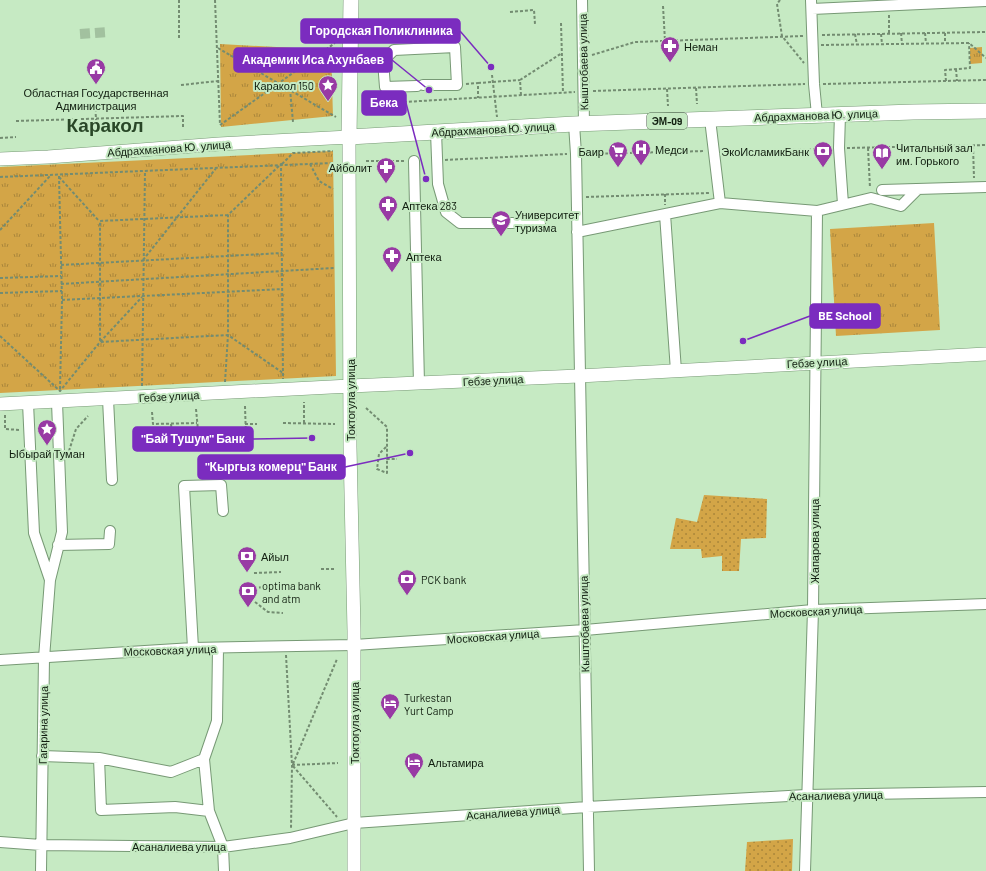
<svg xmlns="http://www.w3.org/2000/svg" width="986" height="871" font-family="Barlow,sans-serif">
<defs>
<pattern id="grass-tufts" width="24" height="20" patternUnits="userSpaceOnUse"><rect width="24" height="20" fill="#d3a547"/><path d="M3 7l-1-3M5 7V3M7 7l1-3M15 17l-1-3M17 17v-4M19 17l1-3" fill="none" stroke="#aa863a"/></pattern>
<pattern id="garden-dots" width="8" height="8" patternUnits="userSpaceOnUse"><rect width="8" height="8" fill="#d3a547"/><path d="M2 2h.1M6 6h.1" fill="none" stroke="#aa863a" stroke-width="1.8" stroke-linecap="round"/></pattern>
</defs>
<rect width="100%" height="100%" fill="#c6eac3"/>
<!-- grass -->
<path fill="url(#grass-tufts)" d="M220 44 331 50 333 116 221 127Z
M982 47V63L970 64V48Z
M333 151 336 376 0 393V167Z
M934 223 940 330 836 336 830 229Z"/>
<!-- garden -->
<path fill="url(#garden-dots)" d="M704 495 767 499 766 538 741 539 739 571H722V556L702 558 701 549H670L676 518 697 522Z
M793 839 792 871H745L747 842Z"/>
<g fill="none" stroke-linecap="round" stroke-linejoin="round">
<!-- minor-tunnel -->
<path stroke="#a2c19f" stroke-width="10" stroke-dasharray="10 5" stroke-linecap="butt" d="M80 34 108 32"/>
<!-- minor casing -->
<g stroke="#779975" stroke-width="12">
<path id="minor" d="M582 0 584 124
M811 0 814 84 817 115
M812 9 986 1
M383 61 385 87 417 86
M350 62 383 61 394 50 455 47 457 85H423
M840 114 839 148 843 204
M710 119 720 203
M574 124 576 154 589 871
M436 132 438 184 446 212 460 223H540
M414 161 419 384
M882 190 986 187
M665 214 676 371
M577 232 720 203 817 211 871 198 901 206 918 189
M108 399 112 480
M28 403 34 533 50 580
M58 545 109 544 110 531
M193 648 184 486 221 485 223 511
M218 648 217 721 204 759 209 811 223 847 224 871
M0 660 193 648 354 645 585 630 813 610 986 604
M42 756 99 758 171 772 204 759
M99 758 101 810 175 807 209 811
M0 842 41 845 223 847 290 838 354 823 587 807 806 795 986 792
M41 871 44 658 50 580 62 532 57 402
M805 871 813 610 817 211"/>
</g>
<!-- major casing -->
<g stroke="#779975" stroke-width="14">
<path id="major" d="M0 159 48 157 219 144 349 137 350 447 354 631V871
M0 404 350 386 579 376 986 354"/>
</g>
<!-- highway casing -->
<g stroke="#779975" stroke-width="16">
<path id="highway" d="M351 0 349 137 574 124 913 112 986 111"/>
</g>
<!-- path -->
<path stroke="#738c71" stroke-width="2" stroke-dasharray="3 2" stroke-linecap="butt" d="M179 0V38
M215 0 220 125
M780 0 777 4 782 36 804 63
M663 6 665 41
M510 12 534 10 535 24
M889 15V34
M561 23 563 93
M901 33 902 44
M925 33 926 43
M945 33V43
M855 34 857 45
M881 34 882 44
M822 35 986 32
M821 45 969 43 986 58
M218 48 336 117
M592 55 635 42 803 36
M956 69 957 81
M492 75 497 117
M946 81 945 70 970 68 969 43
M478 83 520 80
M466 84 478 83V98
M823 84 986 80
M181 85 218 81
M696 88 697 104
M290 89 293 122
M667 89 668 106
M593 91 805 84
M521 95 520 80 562 53
M95 104 97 133
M369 104 575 92
M16 121 183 116V129
M220 125 335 43
M0 138 16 137
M973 146 974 178
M847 148 986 145
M868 148 870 188
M723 151 831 149
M585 154 705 151
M445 160 567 154
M366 161H405
M282 164 293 153 333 151
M310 164 319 181 333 189
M59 176 62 300 60 390
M0 177 332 163
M59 177 99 221
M665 194V205
M586 197 709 193
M228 215 100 221V342L228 335V215L281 164 283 379
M0 230 50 176
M143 260 217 167
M61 265 282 253
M0 278 61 276
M61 284 334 268
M0 293 62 291
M62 300 283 289
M0 336 60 391 100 342 142 297
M225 382 228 335 283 373
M142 386 145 171
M245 406 246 438
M366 408 387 427V459H397
M196 409 199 441
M152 412 153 424 197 423
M5 415V429L20 430
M283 423 335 424
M304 423V402
M171 424 173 442
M245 424H257
M47 446V423
M386 447 379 454 377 469 387 473V459
M69 451 76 429 88 416
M321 569H336
M254 573 281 572
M254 588 282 585
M255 602 268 612 283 613
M286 655 292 765 291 828
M293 764 337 659
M292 765 338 763
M293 766 337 817"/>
<!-- minor -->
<use href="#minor" stroke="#fff" stroke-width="10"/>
<!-- major -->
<use href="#major" stroke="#fff" stroke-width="13"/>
<!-- highway -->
<use href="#highway" stroke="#fff" stroke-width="15"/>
</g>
<!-- icons -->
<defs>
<g id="pharmacy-pin" transform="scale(1)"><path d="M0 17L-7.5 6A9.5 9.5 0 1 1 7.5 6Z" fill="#983aa4" stroke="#c6eac3"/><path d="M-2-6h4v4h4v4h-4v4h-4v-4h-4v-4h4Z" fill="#fff"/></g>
<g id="civic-pin" transform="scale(1)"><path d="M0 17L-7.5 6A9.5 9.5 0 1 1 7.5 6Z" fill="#983aa4" stroke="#c6eac3"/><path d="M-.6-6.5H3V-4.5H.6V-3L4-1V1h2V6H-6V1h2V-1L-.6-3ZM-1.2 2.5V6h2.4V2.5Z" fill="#fff"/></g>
<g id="sight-pin" transform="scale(1)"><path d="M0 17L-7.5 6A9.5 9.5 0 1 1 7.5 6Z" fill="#983aa4" stroke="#c6eac3"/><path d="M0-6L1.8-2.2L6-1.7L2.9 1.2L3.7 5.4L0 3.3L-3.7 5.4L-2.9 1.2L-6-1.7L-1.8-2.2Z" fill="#fff"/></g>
<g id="hospital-pin" transform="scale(1)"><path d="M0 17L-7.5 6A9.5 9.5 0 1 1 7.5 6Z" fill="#983aa4" stroke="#c6eac3"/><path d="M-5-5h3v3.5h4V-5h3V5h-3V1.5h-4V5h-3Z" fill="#fff"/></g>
<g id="supermarket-pin" transform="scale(1)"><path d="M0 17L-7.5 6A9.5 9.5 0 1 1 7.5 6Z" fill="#983aa4" stroke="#c6eac3"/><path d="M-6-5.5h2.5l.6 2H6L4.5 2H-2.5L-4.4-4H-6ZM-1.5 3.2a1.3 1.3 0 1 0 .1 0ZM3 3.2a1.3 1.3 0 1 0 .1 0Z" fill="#fff"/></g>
<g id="bank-pin" transform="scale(1)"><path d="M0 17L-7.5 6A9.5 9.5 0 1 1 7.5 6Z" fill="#983aa4" stroke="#c6eac3"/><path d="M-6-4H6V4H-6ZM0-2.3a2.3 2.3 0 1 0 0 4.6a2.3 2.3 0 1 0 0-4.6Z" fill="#fff"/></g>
<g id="library-pin" transform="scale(1)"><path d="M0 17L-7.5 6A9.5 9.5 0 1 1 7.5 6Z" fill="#983aa4" stroke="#c6eac3"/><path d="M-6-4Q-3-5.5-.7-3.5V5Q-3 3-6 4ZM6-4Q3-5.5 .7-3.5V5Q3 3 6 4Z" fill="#fff"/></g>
<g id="university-pin" transform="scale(1)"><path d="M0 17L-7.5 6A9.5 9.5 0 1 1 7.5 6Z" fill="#983aa4" stroke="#c6eac3"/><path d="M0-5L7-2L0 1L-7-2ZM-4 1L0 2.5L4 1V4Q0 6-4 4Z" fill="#fff"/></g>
<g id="hotel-pin" transform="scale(1)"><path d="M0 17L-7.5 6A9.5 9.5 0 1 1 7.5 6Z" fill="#983aa4" stroke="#c6eac3"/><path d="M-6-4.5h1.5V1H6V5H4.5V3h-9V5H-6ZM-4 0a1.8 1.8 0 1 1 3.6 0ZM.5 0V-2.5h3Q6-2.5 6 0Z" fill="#fff"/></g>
</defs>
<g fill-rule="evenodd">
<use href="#pharmacy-pin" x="670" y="46"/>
<use href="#civic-pin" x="96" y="68"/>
<use href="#sight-pin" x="328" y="85"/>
<use href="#hospital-pin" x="641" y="149"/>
<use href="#supermarket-pin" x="618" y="151"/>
<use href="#bank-pin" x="823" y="151"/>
<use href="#library-pin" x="882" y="153"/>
<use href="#pharmacy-pin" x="386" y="167"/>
<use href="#pharmacy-pin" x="388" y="205"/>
<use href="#university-pin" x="501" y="220"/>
<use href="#pharmacy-pin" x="392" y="256"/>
<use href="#sight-pin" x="47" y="429"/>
<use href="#bank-pin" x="247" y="556"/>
<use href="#bank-pin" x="407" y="579"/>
<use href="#bank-pin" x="248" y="591"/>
<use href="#hotel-pin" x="390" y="703"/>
<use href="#hotel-pin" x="414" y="762"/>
</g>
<g text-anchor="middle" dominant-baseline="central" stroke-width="4" stroke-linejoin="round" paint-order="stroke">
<!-- shield labels -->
<rect fill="#c6eac3" stroke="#475b46" stroke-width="1" x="647" y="113" width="40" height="16" rx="3"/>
<g font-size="10" font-weight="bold" fill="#111e10">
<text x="667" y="121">ЭМ-09</text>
</g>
<!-- poi labels -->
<g font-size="11" fill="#111e10" stroke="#c6eac3" text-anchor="start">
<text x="684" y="46">Неман</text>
<text x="314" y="85" text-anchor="end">Каракол 150</text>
<text x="96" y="92" text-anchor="middle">Областная Государственная<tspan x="96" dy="13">Администрация</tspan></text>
<text x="896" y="147">Читальный зал<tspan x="896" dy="13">им. Горького</tspan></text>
<text x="655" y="149">Медси</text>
<text x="604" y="151" text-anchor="end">Баир</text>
<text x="809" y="151" text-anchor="end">ЭкоИсламикБанк</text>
<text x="372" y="167" text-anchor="end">Айболит</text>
<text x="402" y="205">Аптека 283</text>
<text x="515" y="214">Университет<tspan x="515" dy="13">туризма</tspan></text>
<text x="406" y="256">Аптека</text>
<text x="47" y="453" text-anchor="middle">Ыбырай Туман</text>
<text x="261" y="556">Айыл</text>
<text x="421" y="579">PCK bank</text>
<text x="262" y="585">optima bank<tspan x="262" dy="13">and atm</tspan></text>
<text x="404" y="697">Turkestan<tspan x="404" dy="13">Yurt Camp</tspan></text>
<text x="428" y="762">Альтамира</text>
</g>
<!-- street labels -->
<g font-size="11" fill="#111e10" stroke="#c6eac3">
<text transform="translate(583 62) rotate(-91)">Кыштобаева улица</text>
<text transform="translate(816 115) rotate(-2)">Абдрахманова Ю. улица</text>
<text transform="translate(493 129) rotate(-3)">Абдрахманова Ю. улица</text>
<text transform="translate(169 148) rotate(-4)">Абдрахманова Ю. улица</text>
<text transform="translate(817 362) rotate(-3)">Гебзе улица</text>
<text transform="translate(493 380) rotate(-3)">Гебзе улица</text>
<text transform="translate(169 396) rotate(-3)">Гебзе улица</text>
<text transform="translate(350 400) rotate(-90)">Токтогула улица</text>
<text transform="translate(814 541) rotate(-90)">Жапарова улица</text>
<text transform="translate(816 611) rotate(-3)">Московская улица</text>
<text transform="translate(584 624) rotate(-91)">Кыштобаева улица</text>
<text transform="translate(493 636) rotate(-4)">Московская улица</text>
<text transform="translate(170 650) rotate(-2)">Московская улица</text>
<text transform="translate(354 723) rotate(-90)">Токтогула улица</text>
<text transform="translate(43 725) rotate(-89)">Гагарина улица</text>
<text transform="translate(836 795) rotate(-1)">Асаналиева улица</text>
<text transform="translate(513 812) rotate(-4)">Асаналиева улица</text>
<text x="179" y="846">Асаналиева улица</text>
</g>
<!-- town labels -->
<g font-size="19" font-weight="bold" fill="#294727" stroke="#c6eac3">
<text x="105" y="124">Каракол</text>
</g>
</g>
<!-- callouts -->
<path fill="none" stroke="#7b2cbf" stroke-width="1.5" d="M491 67L460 31M429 90L392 60M426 179L406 103M743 341L810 316M312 438L253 439M410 453L345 467"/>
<g fill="#7b2cbf" stroke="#c6eac3" stroke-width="1.5">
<circle cx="491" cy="67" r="4"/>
<circle cx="429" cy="90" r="4"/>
<circle cx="426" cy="179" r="4"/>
<circle cx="743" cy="341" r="4"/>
<circle cx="312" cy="438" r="4"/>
<circle cx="410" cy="453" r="4"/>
</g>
<g fill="#7b2cbf" stroke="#7b2cbf" stroke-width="1.5">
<rect x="301" y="19" width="159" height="24" rx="4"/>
<rect x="234" y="48" width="158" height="24" rx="4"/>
<rect x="362" y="91" width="44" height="24" rx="4"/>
<rect x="810" y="304" width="70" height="24" rx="4"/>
<rect x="133" y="427" width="120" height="24" rx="4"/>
<rect x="198" y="455" width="147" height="24" rx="4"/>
</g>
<g font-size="12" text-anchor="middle" font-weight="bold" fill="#fff">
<text x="381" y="35">Городская Поликлиника</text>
<text x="313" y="64">Академик Иса Ахунбаев</text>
<text x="384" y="107">Бека</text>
<text x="845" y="320">BE School</text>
<text x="193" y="443">"Бай Тушум" Банк</text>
<text x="271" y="471">"Кыргыз комерц" Банк</text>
</g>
</svg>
